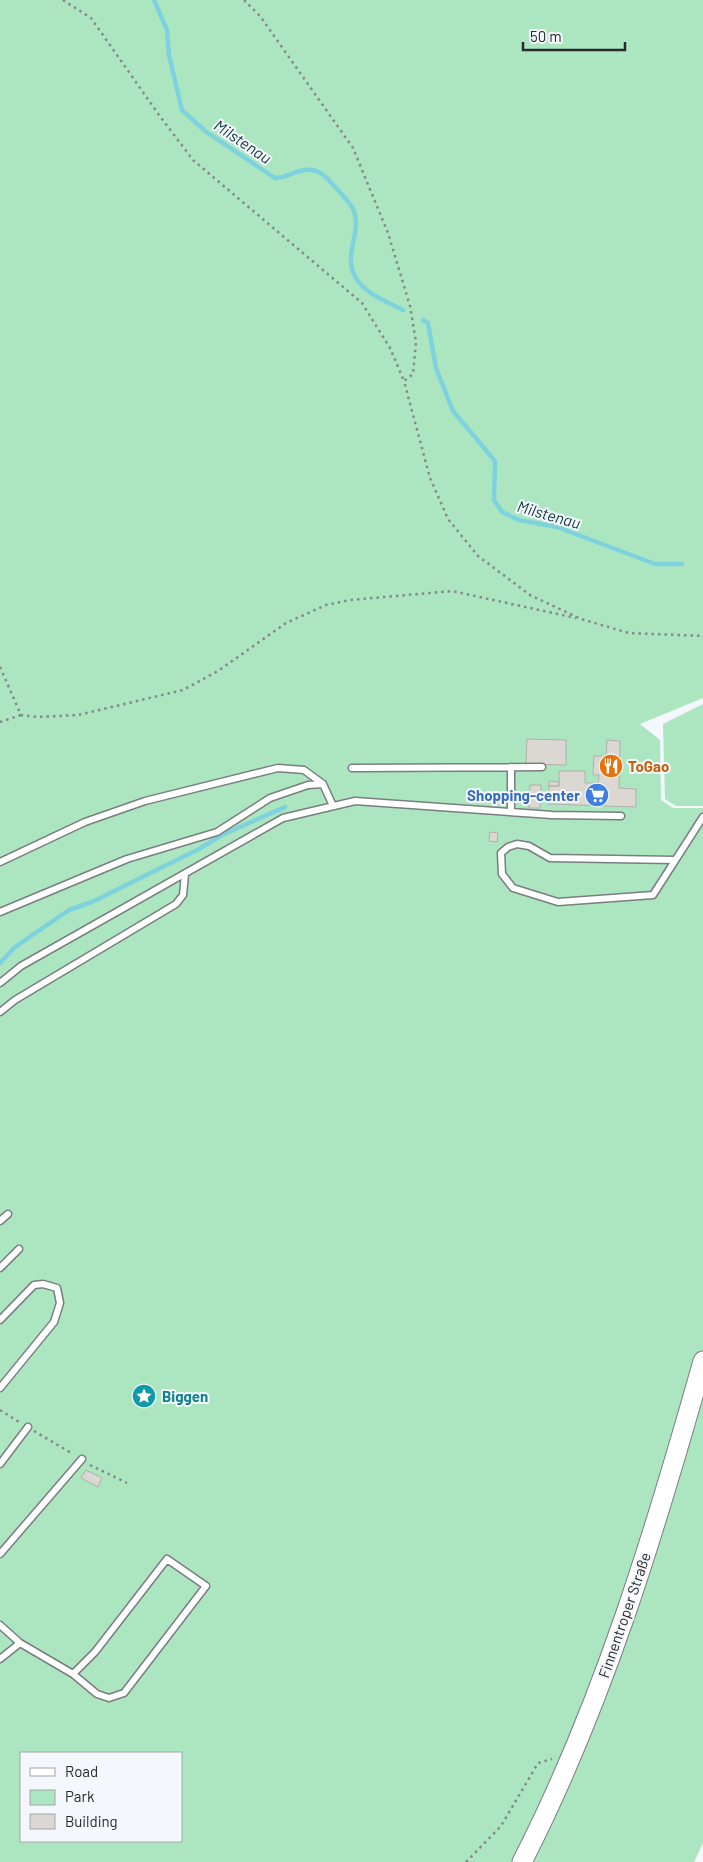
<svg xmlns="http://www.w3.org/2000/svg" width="703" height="1862" font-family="Barlow,sans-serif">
<rect width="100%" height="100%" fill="#f4f7fc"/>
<!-- green -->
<path fill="#ace6c0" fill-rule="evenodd" d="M0 0H703V698L640 724 660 740 661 800 673 808H703V1843L694 1862H0ZM21 1753H181V1841H21Z
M703 704V806H676L665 799 663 724Z"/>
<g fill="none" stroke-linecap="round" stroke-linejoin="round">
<!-- stream -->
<path stroke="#7ed2de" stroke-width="4.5" d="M154 0 167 30 169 55 182 110 205 131 275 178C288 178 298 168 311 170 322 171 328 179 335 187 341 194 351 203 354 211 362 233 342 256 356 278 365 294 388 302 403 310
M423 320 428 323 436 368 453 411 495 461 494 500 502 512 519 520 557 527 655 564H682
M0 963 15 947 69 910 92 902 199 849 222 835 285 807"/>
</g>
<!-- building -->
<path fill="#dbd7d3" stroke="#b2afab" d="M527 739 566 740V765L526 764Z
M607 740 620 741 619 788 636 789V807L548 804 549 786H559V771H585V783H598L599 775H593L594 756H606Z
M549 781 559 782V786H549Z
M530 785H541L540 808H529Z
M490 832 498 833 497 842 489 841Z
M86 1470 102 1478 98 1487 81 1478Z"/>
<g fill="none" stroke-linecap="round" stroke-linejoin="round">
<!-- service casing -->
<g stroke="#7a7d81" stroke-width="9">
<path id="service" d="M511 767V812
M352 768 542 767
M675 860 550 858 529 846 517 844 508 847 501 853 502 874 513 888 558 902 653 895 703 817
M0 862 85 822 145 801 278 768 304 770 323 784 333 806
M0 912 127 859 217 832 270 798 308 785 323 784
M0 983 21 966 283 818 355 801 552 815 621 816
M0 1012 15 1000 176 904 183 895 185 874
M0 1221 8 1214
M0 1268 19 1249
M0 1320 34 1285 43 1284 57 1288 60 1303 54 1322 0 1388
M0 1464 28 1427
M0 1554 82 1459
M0 1625 20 1643 73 1674 97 1694 109 1698 124 1693 206 1586 167 1559 95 1652 73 1674
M0 1659 20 1643"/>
</g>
<!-- secondary casing -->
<g stroke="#7a7d81" stroke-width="21">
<path id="secondary" d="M522 1862C603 1704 655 1531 703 1361"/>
</g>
<!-- path -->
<path stroke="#86888b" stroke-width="2.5" stroke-dasharray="2.5 4" stroke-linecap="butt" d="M63 0 91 18 159 115 193 160 362 303 390 348 404 381
M244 0 260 16 353 148 388 233 410 306 416 342 413 374 404 381 430 478 448 519 478 556 530 595 581 619 629 633 703 636
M0 667 21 715 37 717 78 715 183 690 218 671 286 623 326 605 350 600 452 591 576 618
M0 722 21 715
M0 1410 19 1422
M34 1431 73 1454
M90 1465 127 1483
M466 1862 501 1826 538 1763 552 1759"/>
<!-- service -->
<use href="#service" stroke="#fff" stroke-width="6"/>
<!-- secondary -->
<use href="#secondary" stroke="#fff" stroke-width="19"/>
</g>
<!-- icons -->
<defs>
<g id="restaurant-disc" transform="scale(1.25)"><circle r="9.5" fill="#e8710a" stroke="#f4f7fc"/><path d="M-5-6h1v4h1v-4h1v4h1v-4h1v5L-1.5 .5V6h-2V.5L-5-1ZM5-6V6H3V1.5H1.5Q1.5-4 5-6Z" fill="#fff"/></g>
<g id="supermarket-disc" transform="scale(1.25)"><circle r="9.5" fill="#3f7fe0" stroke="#f4f7fc"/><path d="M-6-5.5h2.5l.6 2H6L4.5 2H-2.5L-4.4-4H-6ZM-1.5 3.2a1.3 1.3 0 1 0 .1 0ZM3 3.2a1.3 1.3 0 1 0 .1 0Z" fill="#fff"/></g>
<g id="sight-disc" transform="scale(1.25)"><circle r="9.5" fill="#0f9aa8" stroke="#f4f7fc"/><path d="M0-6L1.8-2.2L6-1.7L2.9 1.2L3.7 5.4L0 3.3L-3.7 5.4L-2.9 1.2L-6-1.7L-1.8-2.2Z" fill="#fff"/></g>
</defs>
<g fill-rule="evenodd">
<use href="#restaurant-disc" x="611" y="766"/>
<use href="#supermarket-disc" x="597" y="795"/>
<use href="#sight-disc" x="144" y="1396"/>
</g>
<g text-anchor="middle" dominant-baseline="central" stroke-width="4" stroke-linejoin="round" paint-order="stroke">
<!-- food labels -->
<g font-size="15" font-weight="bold" fill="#c56008" stroke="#f4f7fc" text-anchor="start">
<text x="628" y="766">ToGao</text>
</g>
<!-- shop labels -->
<g font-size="15" font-weight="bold" fill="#366cbe" stroke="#f4f7fc" text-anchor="end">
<text x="580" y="795">Shopping-center</text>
</g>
<!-- culture labels -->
<g font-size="15" font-weight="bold" fill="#0d838f" stroke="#f4f7fc" text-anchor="start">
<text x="162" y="1396">Biggen</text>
</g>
<!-- street labels -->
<g font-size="15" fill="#27292a" stroke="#f4f7fc">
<text transform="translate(624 1615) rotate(-71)">Finnentroper Straße</text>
</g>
<!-- water labels -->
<g font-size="16" font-style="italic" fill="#0f383d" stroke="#f4f7fc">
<text transform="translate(243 141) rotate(34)">Milstenau</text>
<text transform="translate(549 514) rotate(16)">Milstenau</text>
</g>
</g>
<!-- legend -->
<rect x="20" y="1752" width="162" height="90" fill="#f4f7fc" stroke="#a2a5a8"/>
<rect x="30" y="1768" width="25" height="8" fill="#ffffff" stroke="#a2a5a8"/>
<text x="65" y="1777" font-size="15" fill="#27292a">Road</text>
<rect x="30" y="1790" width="25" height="15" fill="#ace6c0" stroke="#a2a5a8"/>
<text x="65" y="1802" font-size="15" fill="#27292a">Park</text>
<rect x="30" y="1814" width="25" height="15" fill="#dbd7d3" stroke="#a2a5a8"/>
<text x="65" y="1827" font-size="15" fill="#27292a">Building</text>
<!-- scale -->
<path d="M523 42v8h102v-8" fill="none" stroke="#27292a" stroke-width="2.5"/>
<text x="530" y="42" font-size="15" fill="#27292a" stroke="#f4f7fc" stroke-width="4" paint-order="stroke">50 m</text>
</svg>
